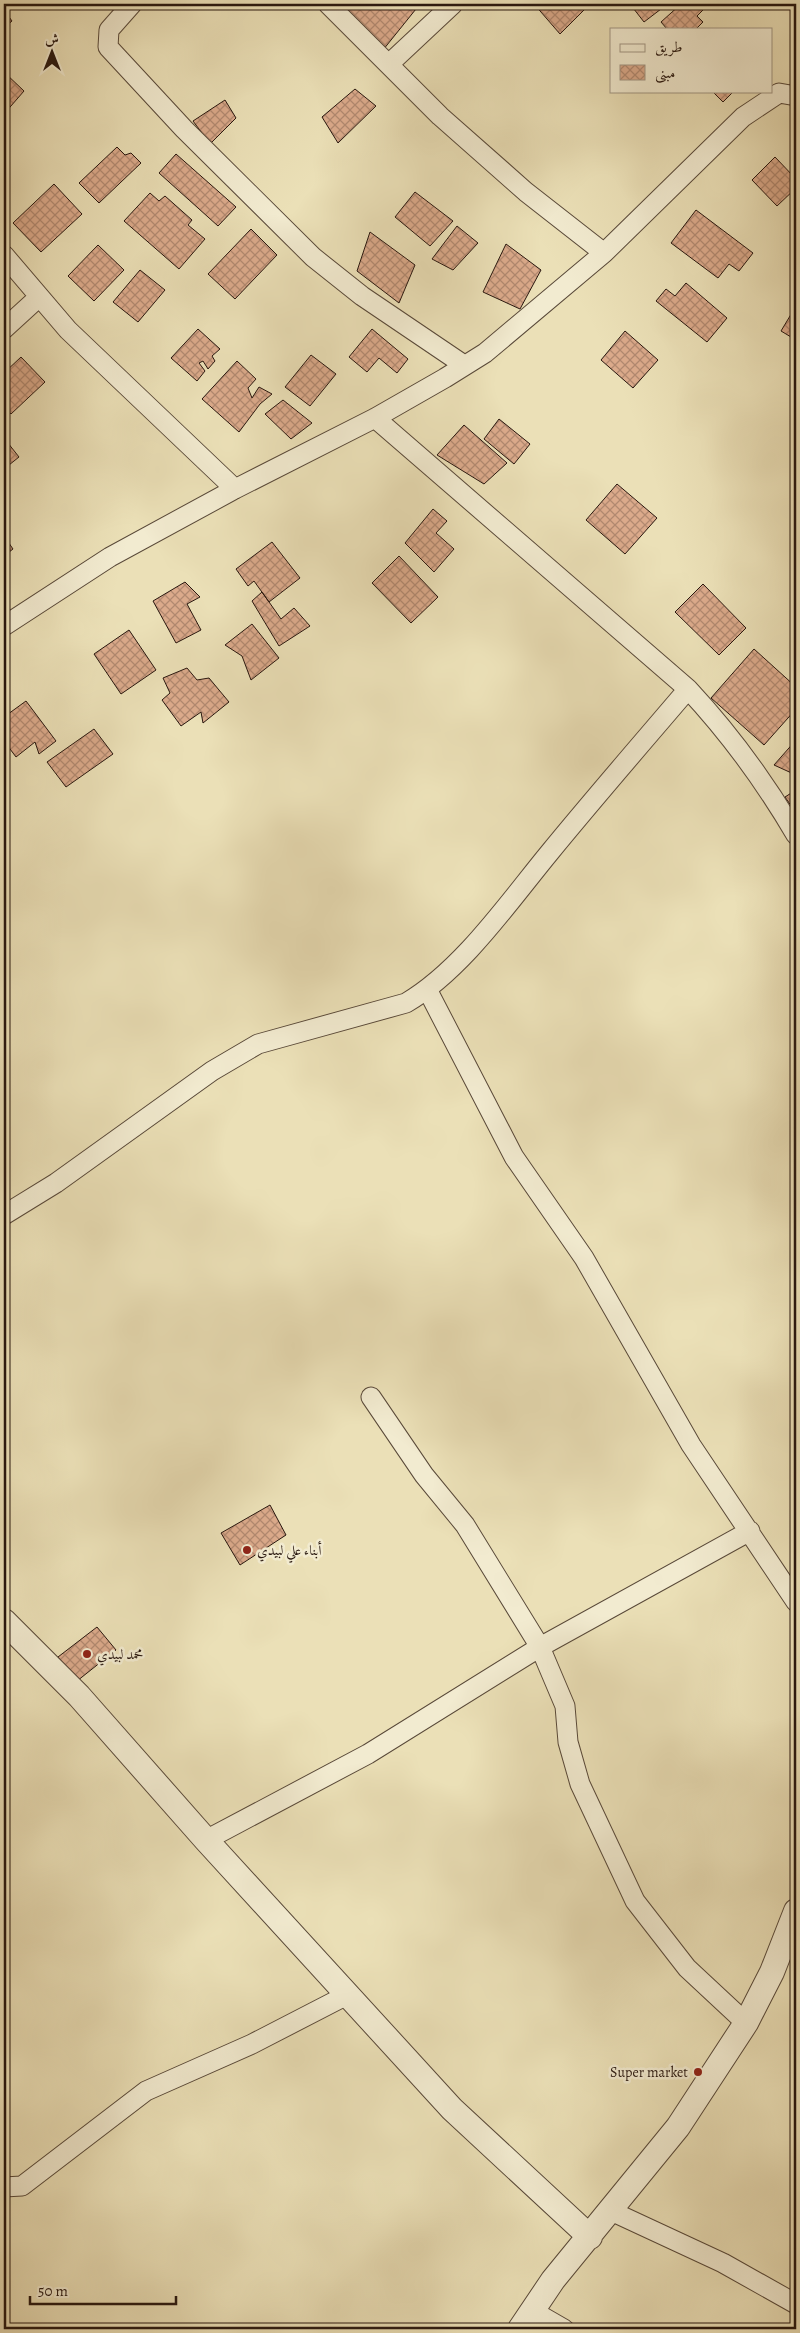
<svg xmlns="http://www.w3.org/2000/svg" width="800" height="2333" font-family="Alegreya,Amiri,serif">
<defs>
<pattern id="building-cross-hatch" width="8" height="8" patternUnits="userSpaceOnUse" patternTransform="scale(1.25)"><rect width="8" height="8" fill="#dbaa8b"/><path d="M0 0l8 8M0 8l8-8" fill="none" stroke="#b28970"/></pattern>
</defs>
<rect width="100%" height="100%" fill="#ebe0b7"/>
<filter id="stains"><feTurbulence type="fractalNoise" baseFrequency=".004" numOctaves="4"/><feColorMatrix values="0 0 0 0 .2 0 0 0 0 .09 0 0 0 0 .02 0 0 0 .5 -.17"/></filter>
<radialGradient id="worn" r=".72"><stop offset=".6" stop-color="#630" stop-opacity="0"/><stop offset="1" stop-color="#630" stop-opacity=".3"/></radialGradient>
<!-- building -->
<path fill="url(#building-cross-hatch)" stroke="#28170f" d="M335 4H420L383 50Z
M534 4H590L560 34Z
M630 4H657L661 9 644 22Z
M681 4H689L692 7 695 4H702L705 8 697 16 703 22 696 29H667L661 22Z
M4 10 12 21 4 28Z
M4 72 24 91 4 114Z
M355 89 376 106 338 143 322 117Z
M712 91H734L723 102Z
M225 100 236 118 210 144 193 121Z
M117 147 125 155 131 153 141 163 99 203 79 183Z
M176 154 236 207 218 226 159 173Z
M775 157 796 179V188L777 206 752 180Z
M54 184 82 214 41 252 13 223Z
M415 192 453 221 430 246 395 217Z
M150 193 159 201 165 196 192 220 188 225 205 239 179 269 124 221Z
M696 210 753 253 739 271 729 264 718 278 671 243Z
M457 226 478 243 453 270 432 259Z
M251 229 277 255 235 299 208 274Z
M370 232 415 265 399 303 357 271Z
M506 244 541 270 520 309 483 292Z
M98 245 124 270 94 301 68 276Z
M140 270 165 290 138 322 113 302Z
M686 283 727 318 707 342 656 301 666 289 675 296Z
M796 306V340L781 331Z
M198 329 220 349 212 356 215 361 208 369 203 361 199 363 205 371 197 381 171 358Z
M372 329 408 359 397 373 379 358 367 372 349 357Z
M625 331 658 360 633 388 601 360Z
M311 355 336 374 310 406 285 387Z
M21 357 45 382 11 414 4 406V373Z
M237 361 256 379 248 388 252 398 259 387 272 394 260 404 239 432 202 399Z
M283 400 312 423 291 439 265 414Z
M499 419 530 444 514 464 484 439Z
M464 425 507 463 484 484 437 455Z
M4 438 19 457 4 469Z
M617 484 657 518 625 554 586 520Z
M433 509 447 521 436 533 454 549 434 572 405 543Z
M4 536 13 549 4 556Z
M272 542 300 578 269 602 254 581 248 586 236 569Z
M399 556 438 597 411 623 372 583Z
M185 582 200 597 187 604 201 630 176 643 153 601Z
M703 584 746 628 719 655 675 612Z
M262 592 281 619 294 608 310 626 279 646 252 601Z
M252 624 279 658 251 680 242 656 225 645Z
M129 630 156 670 121 694 94 654Z
M754 649 796 687V709L764 745 711 698Z
M187 668 197 680 209 678 229 702 203 723 201 712 181 726 162 700 170 693 163 678Z
M26 701 56 741 39 754 35 742 16 757 4 741V717Z
M94 729 113 754 66 787 47 762Z
M796 740V775L774 765Z
M796 790V813L785 797Z
M270 1505 286 1535 240 1565 221 1533Z
M97 1627 116 1650 77 1681 58 1657Z"/>
<g fill="none" stroke-linecap="round" stroke-linejoin="round">
<!-- minor casing -->
<g stroke="#594939" stroke-width="21">
<path id="minor" d="M132 4 109 30 108 47 184 129 313 257 362 296 464 365
M328 4 440 116 526 192 604 253 743 117 779 93 796 96
M389 64 453 4
M4 255 68 330 235 489
M4 329 39 297
M375 418 688 689C730 734 765 782 796 835
M4 626 110 557 235 489 375 418 445 378 485 353 604 253
M428 991 514 1157 584 1258 691 1445 796 1602
M4 1215 56 1183 212 1071 258 1044 406 1003C462 970 508 903 550 852 595 797 642 743 688 689
M371 1397 424 1475 465 1525 540 1647 565 1706 568 1742 580 1784 635 1901 687 1968 746 2023
M206 1840 368 1754 540 1647 750 1531
M4 2187 22 2186 146 2091 252 2044 347 1995
M611 2211 723 2263 796 2304
M531 2310 564 2329"/>
</g>
<!-- tertiary casing -->
<g stroke="#594939" stroke-width="26">
<path id="tertiary" d="M4 1621 79 1696 206 1840 452 2109 590 2237
M520 2329 553 2280 678 2127 746 2023 772 1972 796 1911"/>
</g>
<!-- minor -->
<use href="#minor" stroke="#f2ebd0" stroke-width="19"/>
<!-- tertiary -->
<use href="#tertiary" stroke="#f2ebd0" stroke-width="24"/>
</g>
<!-- markers -->
<g fill="#8f2418" stroke="#f2ebd0" stroke-width="2">
<circle cx="247" cy="1550" r="5"/>
<circle cx="87" cy="1654" r="5"/>
<circle cx="698" cy="2072" r="5"/>
</g>
<g text-anchor="middle" dominant-baseline="central" stroke-width="5" stroke-linejoin="round" paint-order="stroke">
<!-- poi labels -->
<g font-size="14" fill="#28170f" stroke="#f2ebd0" text-anchor="start">
<text x="257" y="1550">أبناء علي لبيدي</text>
<text x="97" y="1654">محمد لبيدي</text>
<text x="688" y="2072" text-anchor="end">Super market</text>
</g>
</g>
<!-- margin -->
<rect width="800" height="2333" fill="none" stroke="#ebe0b7" stroke-width="20"/>
<rect x="5" y="5" width="790" height="2323" fill="none" stroke="#28170f" stroke-width="2.5"/>
<rect x="10" y="10" width="780" height="2313" fill="none" stroke="#28170f"/>
<!-- legend -->
<rect x="610" y="28" width="162" height="65" fill="#f2ebd0" stroke="#a19683"/>
<rect x="620" y="44" width="25" height="8" fill="#f2ebd0" stroke="#a19683"/>
<text x="655" y="52" font-size="15" fill="#28170f">طريق</text>
<rect x="620" y="65" width="25" height="15" fill="url(#building-cross-hatch)" stroke="#a19683"/>
<text x="655" y="78" font-size="15" fill="#28170f">مبنى</text>
<!-- north arrow -->
<g transform="translate(52 52)" stroke="#f2ebd0" stroke-width="4" paint-order="stroke">
<path d="M0-4L9 19L0 12L-9 19Z" fill="#28170f"/>
<text y="-8" font-size="14" font-weight="bold" text-anchor="middle" fill="#28170f">ش</text>
</g>
<!-- scale -->
<path d="M30 2296v8h146v-8" fill="none" stroke="#28170f" stroke-width="2.5"/>
<text x="38" y="2296" font-size="15" fill="#28170f" stroke="#f2ebd0" stroke-width="4" paint-order="stroke">50 m</text>
<rect width="100%" height="100%" filter="url(#stains)"/>
<rect width="100%" height="100%" fill="url(#worn)"/>
</svg>
